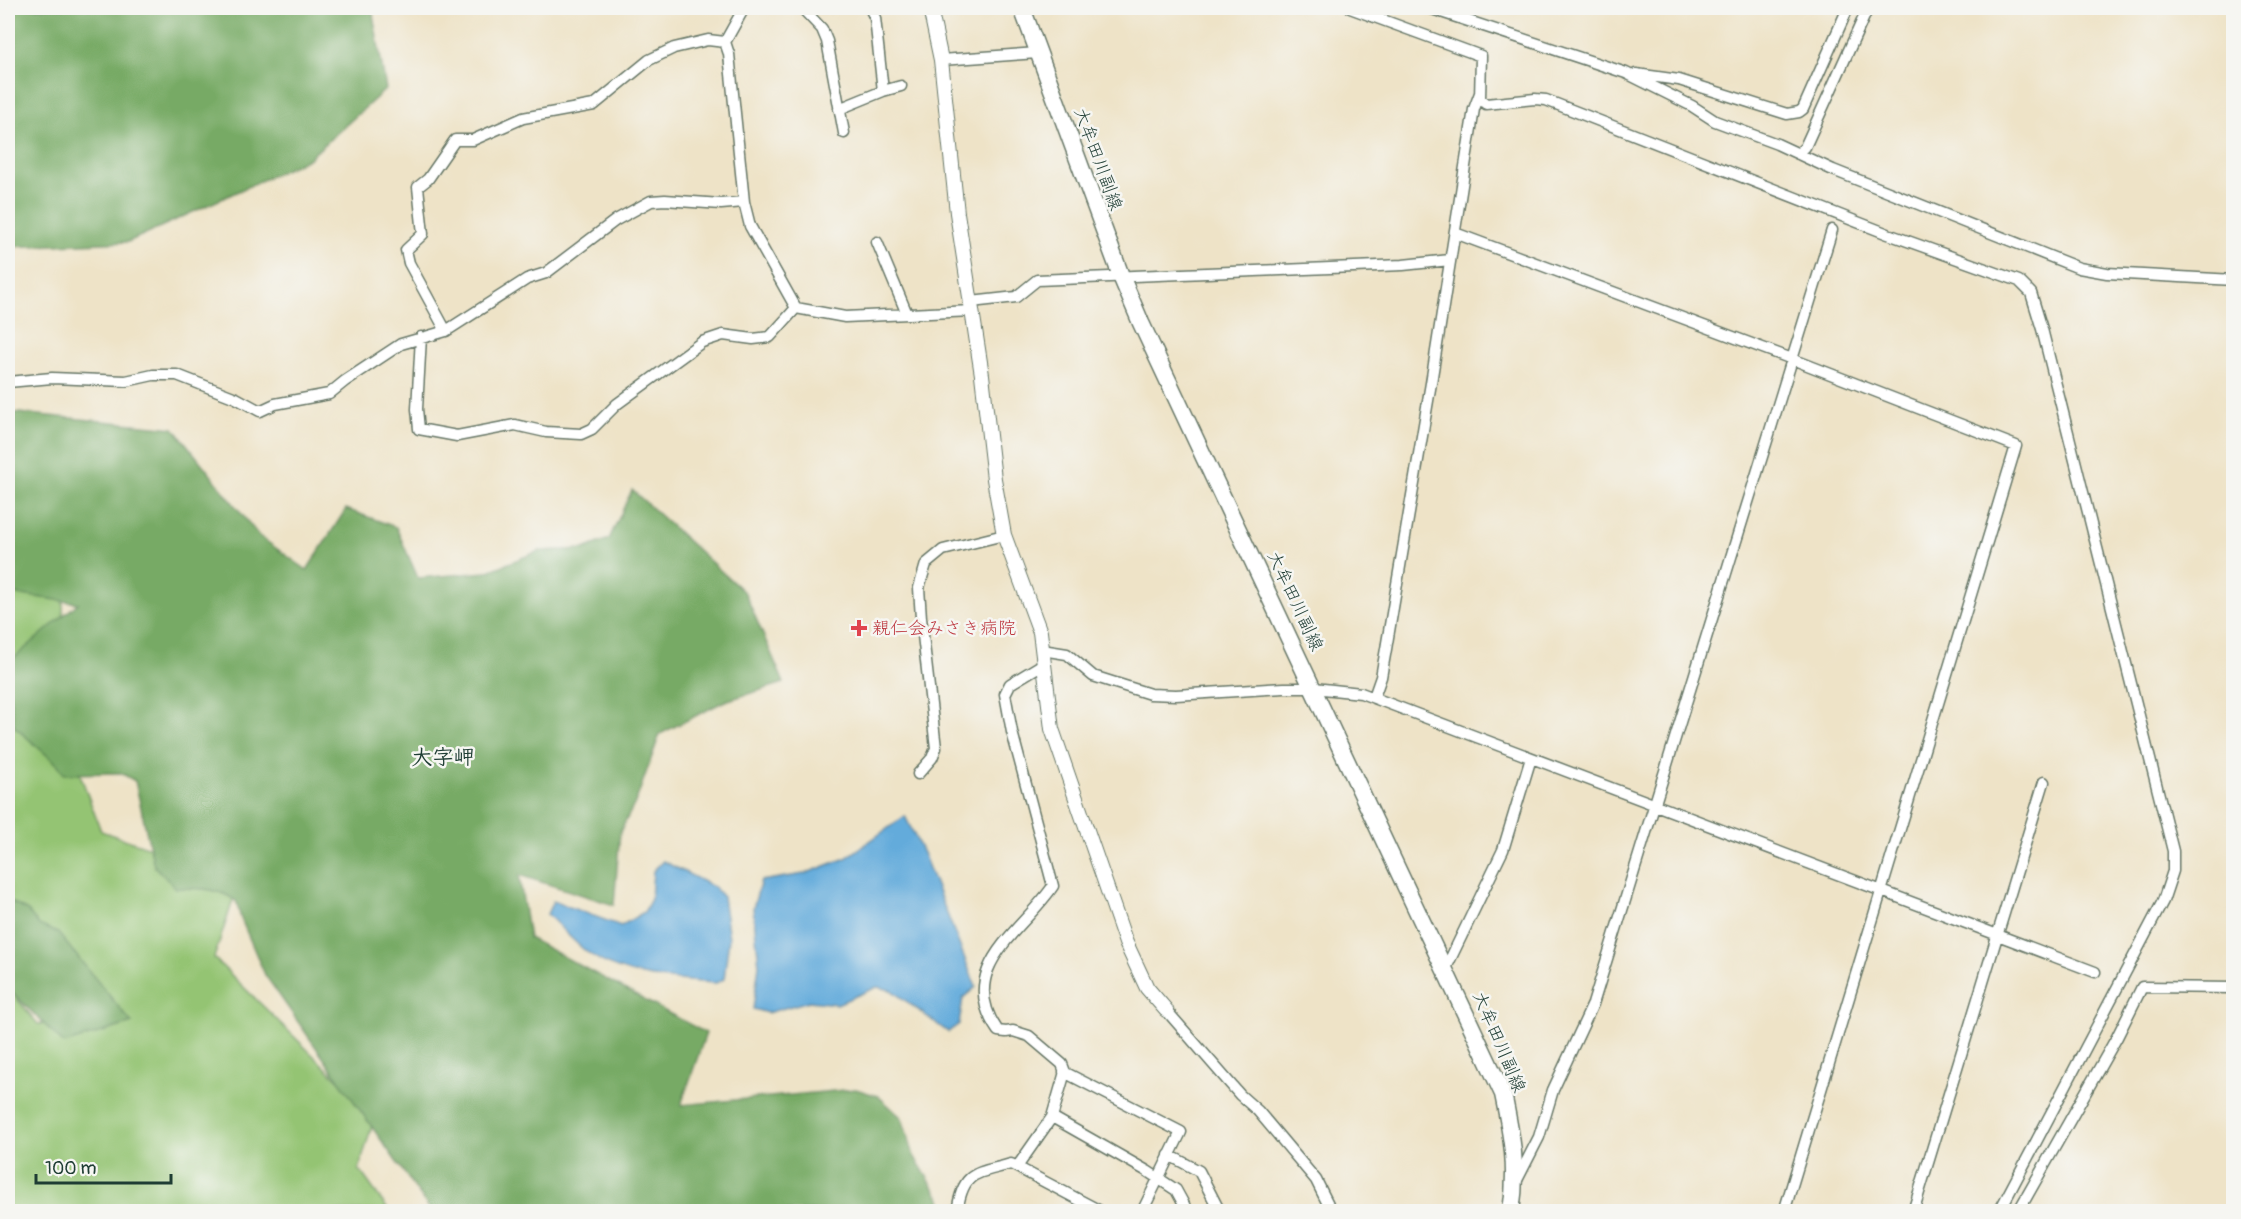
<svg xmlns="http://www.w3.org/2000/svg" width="2241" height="1219" font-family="Pangolin,'Klee One',sans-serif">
<rect width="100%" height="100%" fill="#f6f6f2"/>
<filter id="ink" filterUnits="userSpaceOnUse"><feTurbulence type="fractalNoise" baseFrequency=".0167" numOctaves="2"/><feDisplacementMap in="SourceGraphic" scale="12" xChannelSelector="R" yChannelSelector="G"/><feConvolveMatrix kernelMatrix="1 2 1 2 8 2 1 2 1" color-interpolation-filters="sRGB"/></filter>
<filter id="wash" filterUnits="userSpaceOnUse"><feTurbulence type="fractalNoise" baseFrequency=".008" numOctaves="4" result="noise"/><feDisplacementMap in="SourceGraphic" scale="24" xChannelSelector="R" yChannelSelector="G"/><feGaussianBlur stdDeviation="1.35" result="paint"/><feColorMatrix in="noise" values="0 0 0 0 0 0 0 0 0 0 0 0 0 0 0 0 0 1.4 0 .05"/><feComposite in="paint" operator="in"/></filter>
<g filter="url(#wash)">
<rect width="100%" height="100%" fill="#eee3c7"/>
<!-- green -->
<path fill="#94c473" stroke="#5a8054" stroke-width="1.5" d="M8 579H62L64 629 62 725 101 831 240 879 214 958 375 1116 359 1169 389 1211H8V988L38 1024 115 1021 8 922Z"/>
<!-- forest -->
<path fill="#77aa65" stroke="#4b744c" stroke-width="1.5" d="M8 8H372L386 89 308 159 128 242 8 247Z
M8 412 174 428 259 536 307 570 346 509 396 527 418 578 486 572 539 551 584 549 609 539 632 490 745 593 784 683 725 701 660 734 636 801 620 832 614 905 519 875 529 938 706 1033 681 1105 856 1089 878 1096 902 1118 914 1156 941 1199 945 1211H431L265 975 241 919 236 901C218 887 198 889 176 888L154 866 135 781 121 773 64 774 58 765 14 726 8 685V663L78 603 8 593Z
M8 900 28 911 39 925 58 933 132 1023 64 1044 8 988Z"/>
<!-- water -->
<path fill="#64abdb" stroke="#427488" stroke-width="1.5" d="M905 816 923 853 976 987 963 998 959 1024 948 1032 891 990 877 987 837 1004 809 1001 767 1013 753 1009 759 965 753 908 761 881 804 874 846 858Z
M663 861 714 887 723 897 729 938 724 979 716 983C674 980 627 979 591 955 575 944 561 927 547 914L553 901 621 926 644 912 651 899 653 871Z"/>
</g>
<g filter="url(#ink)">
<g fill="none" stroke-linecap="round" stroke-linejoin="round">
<!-- minor casing -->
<g stroke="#677767" stroke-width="13">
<path id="minor" d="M802 8 822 29 827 41 844 133
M1350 8 1481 56 1480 99 1486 104 1535 99 1546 100 1888 234 2019 281 2031 293 2042 329 2173 851V871L2163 901 1999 1212
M1429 8 1626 73 1692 106 1715 121 1777 144 1833 170 2079 268 2107 273 2234 280
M871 10 875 18 883 91
M725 42 729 54 744 202 750 226 796 308 845 317 972 311
M725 42 744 8
M941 60 1038 53
M1636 74 1679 80 1787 114 1799 112 1803 109 1848 8
M839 109 883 91 901 86
M1798 154 1805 147 1868 8
M1455 233 1792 359 2016 446 1784 1212
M877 242 907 314
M971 302 1016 297 1037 280 1403 265 1450 260
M446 331 409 263 406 250 423 234 418 187 428 179 455 140H473L523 118 594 105 649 60 674 48 708 40 725 42
M421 337 417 409 419 429 457 436 515 425 546 432 581 434 592 429 617 404 702 342 723 335 753 339 770 337 796 308
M8 382 52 378 126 381 153 375H177L236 398 260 411 275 404 329 394 345 381 401 344 446 331 527 279 546 273 616 220 651 201 665 200 721 204 744 202
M1042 650 1067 654 1093 676 1150 694 1176 695 1284 688H1314L1361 693 2095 972
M1374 697 1381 677 1386 649 1431 383 1474 109 1480 93
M918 774 932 758 936 748 921 618 919 588 926 564 943 550 1004 535
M1446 968 1503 850 1531 758
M1166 1010 1240 1095 1258 1111 1316 1180 1332 1212
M1064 1072 1181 1132 1142 1212
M1052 1117 1147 1171 1176 1190 1188 1212
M1169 1155 1199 1171 1220 1212
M1017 1167 1052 1117 1065 1072 1062 1064 1029 1036 1013 1031 1006 1032 998 1031C954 968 1023 931 1053 886L1012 732 1005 694 1010 684 1043 664
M1516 1182 1539 1137 1553 1090 1593 1004 1832 230
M957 1212C963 1170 976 1174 1011 1164L1102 1212
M1913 1212 2044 782
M2018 1212 2117 1037 2142 987 2234 988"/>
</g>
<!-- tertiary casing -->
<g stroke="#677767" stroke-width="16">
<path id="tertiary" d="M930 8 941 60 957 213 982 375 994 479 1004 535 1040 632 1052 729 1126 943 1147 988 1166 1010"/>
</g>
<!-- primary casing -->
<g stroke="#677767" stroke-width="19">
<path id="primary" d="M1022 8 1121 276 1141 323 1503 1094C1512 1137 1518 1167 1511 1212"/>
</g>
<!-- minor -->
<use href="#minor" stroke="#fff" stroke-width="10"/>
<!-- tertiary -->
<use href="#tertiary" stroke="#fff" stroke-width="14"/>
<!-- primary -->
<use href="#primary" stroke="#fff" stroke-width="16"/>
</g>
</g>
<!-- markers -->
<path fill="#e0444e" stroke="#f6f6f2" stroke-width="2" d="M856 619h6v6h6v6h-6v6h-6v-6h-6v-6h6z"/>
<g text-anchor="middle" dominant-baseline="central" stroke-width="5" stroke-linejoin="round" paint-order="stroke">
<!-- street labels -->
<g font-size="18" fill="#1f3d34" stroke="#f6f6f2">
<text transform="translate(1098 159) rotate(70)">大牟田川副線</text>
<text transform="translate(1295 601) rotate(65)">大牟田川副線</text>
<text transform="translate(1499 1042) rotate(67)">大牟田川副線</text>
</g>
<!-- health labels -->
<g font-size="18" fill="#be3a42" stroke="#f6f6f2" text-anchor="start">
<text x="872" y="628">親仁会みさき病院</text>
</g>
<!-- quarter labels -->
<g font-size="21" font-weight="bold" fill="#1f3d34" stroke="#f6f6f2">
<text x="443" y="757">大字岬</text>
</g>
</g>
<!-- margin -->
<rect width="2241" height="1219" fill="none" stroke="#f6f6f2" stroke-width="30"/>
<!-- scale -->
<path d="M36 1174v9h135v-9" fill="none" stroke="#1f3d34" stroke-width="3"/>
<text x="45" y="1174" font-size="18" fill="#1f3d34" stroke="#f6f6f2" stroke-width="4.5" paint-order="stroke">100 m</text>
</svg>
